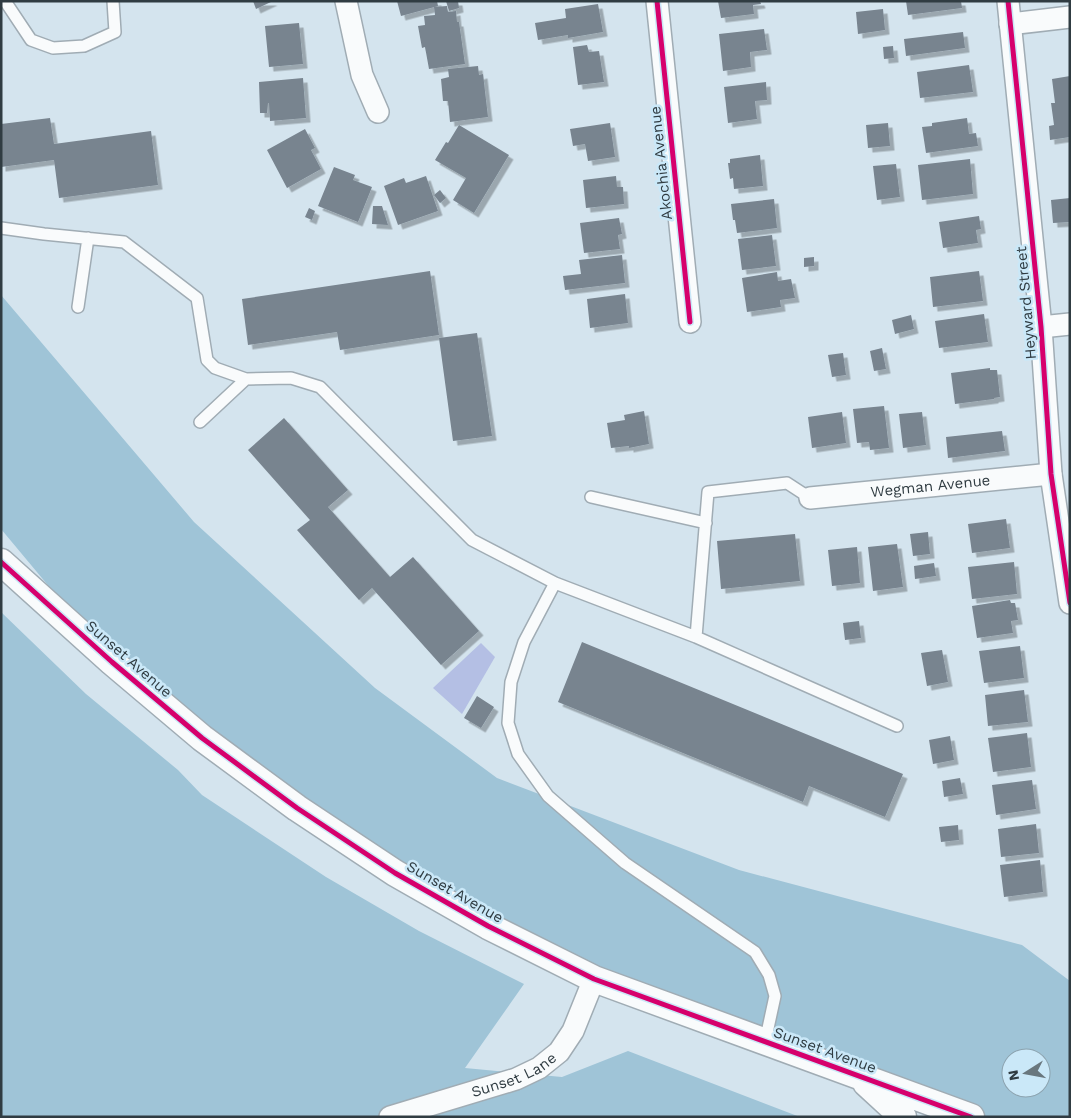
<svg xmlns="http://www.w3.org/2000/svg" width="1071" height="1118" font-family="'Work Sans',sans-serif">
<defs>
<filter id="shadow"><feDropShadow dx="4.5" dy="4.5" stdDeviation="0" flood-color="#0004"/></filter>
</defs>
<rect width="100%" height="100%" fill="#d4e4ee"/>
<!-- forest -->
<path fill="#9fc4d7" fill-rule="evenodd" d="M1 295 194 522 375 688 497 778 739 870 1022 945 1070 981V1117H971L488 926 112 662 1 529ZM1011 1058H1041V1088H1011Z
M1 612 86 694 178 770 202 795 326 877 419 931 524 984 465 1068 562 1077 628 1051 800 1117H1Z"/>
<!-- water -->
<path fill="#b4bfe4" d="M481 643 495 657 462 714 433 688Z"/>
<!-- building -->
<path fill="#78848f" filter="url(#shadow)" d="M253 1H273L256 9Z
M397 1H437L438 6 401 16Z
M446 1H458L459 8 449 11Z
M718 1H760L761 4 753 5 754 14 721 18Z
M906 1H961L962 8 908 15Z
M598 4 603 32 568 38V35L538 40 535 23 566 18 565 9Z
M447 6 448 12 456 11 457 22H459L465 64 429 69 425 47 422 48 418 26 425 25 424 16 435 15 434 7Z
M883 9 885 30 858 34 856 12Z
M299 23 303 64 269 67 265 26Z
M764 29 767 50 750 52 751 67 723 71 719 34Z
M963 32 965 48 906 56 904 39Z
M587 45 589 52 599 51 604 82 578 85 573 47Z
M893 46 894 58 884 59 883 47Z
M969 65 973 92 920 98 917 72Z
M478 66 479 75 483 74 488 117 450 122 448 101H443L441 79 449 77 448 69Z
M1070 76V137L1050 140 1049 126 1054 125 1051 103H1055L1052 79Z
M303 78 306 118 270 121 269 103H268L267 113H260L259 82Z
M766 82 767 100 755 101 757 119 728 123 724 87Z
M50 118 54 144 151 131 158 185 59 198 54 160 1 167V124Z
M967 118 969 134 976 133 978 146 926 153 922 127 932 126V123Z
M610 123 615 157 588 161 585 144 573 146 570 129Z
M888 123 890 146 868 148 866 125Z
M459 125 509 155 474 213 453 200 466 178 435 160 446 142 448 143Z
M305 129 315 148 311 150 321 169 287 188 267 150Z
M760 155 763 186 734 189 733 178 730 179 728 163H730V159Z
M970 159 973 194 922 200 918 165Z
M896 164 900 197 877 200 873 166Z
M334 167 355 175 353 180 372 187 358 222 318 206Z
M426 176 438 211 398 225 384 186 404 178 406 183Z
M616 176 617 187H623L624 204 586 208 583 180Z
M440 190 446 198 440 203 434 195Z
M1070 198V222L1053 223 1051 200Z
M774 199 777 228 737 233 735 220H733L731 204Z
M373 206H382L388 225 372 224Z
M309 208 315 211 312 220 305 217Z
M979 216 981 229 976 230 978 243 943 248 939 222Z
M619 218 622 234 618 235 620 249 584 253 580 223Z
M772 235 776 266 742 270 738 239Z
M622 255 625 283 565 290 563 276 581 274 579 260Z
M814 257V266L804 267V258Z
M430 271 439 335 340 350 337 332 248 345 242 299Z
M979 271 983 301 933 307 930 277Z
M777 272 778 281 791 279 795 298 780 300 781 307 747 312 742 278Z
M625 294 628 323 590 328 587 299Z
M984 314 988 342 939 348 935 321Z
M911 315 914 329 895 334 892 320Z
M477 333 492 436 453 441 439 338Z
M882 348 886 369 874 371 870 351Z
M843 353 846 375 832 377 828 355Z
M990 368V370H997L1000 397 994 398V399L955 404 951 373Z
M884 406 889 448 870 450 869 442 857 443 853 409Z
M644 411 649 444 629 448V446L611 448 607 423 625 420 624 415Z
M842 412 846 443 812 448 808 417Z
M922 412 926 445 903 448 899 414Z
M284 418 348 490 328 507 390 577 413 557 479 631 441 665 372 588 359 600 297 530 310 520 248 450Z
M1002 431 1005 451 948 458 946 437Z
M1006 519 1010 548 972 553 968 524Z
M928 532 930 554 913 556 910 534Z
M795 534 800 581 721 589 717 541Z
M897 544 903 587 873 591 868 547Z
M857 547 860 583 832 586 828 550Z
M1014 562 1017 594 972 599 968 567Z
M934 563 936 576 915 579 914 566Z
M1010 600 1011 603H1015L1018 620 1011 621 1013 633 977 638 972 606Z
M859 621 861 638 845 640 843 623Z
M582 642 903 774 885 817 809 786 803 802 558 702Z
M1020 646 1024 678 984 683 979 651Z
M942 650 948 682 927 686 921 653Z
M1024 690 1028 722 988 726 985 695Z
M477 696 494 707 481 728 464 718Z
M1027 733 1031 767 993 772 988 738Z
M950 736 954 760 933 764 929 740Z
M960 778 963 794 944 797 942 781Z
M1032 780 1036 809 996 815 992 785Z
M1036 824 1039 853 1001 857 998 829Z
M958 825 959 840 941 842 939 827Z
M1040 860 1043 892 1004 897 1000 865Z"/>
<g fill="none" stroke-linecap="round" stroke-linejoin="round">
<!-- service casing -->
<g stroke="#a0acb4" stroke-width="14">
<path id="service" d="M5 1 31 40 53 48 84 46 115 32 113 1
M1 228 44 234 124 242 197 298 207 360 215 368 246 379 291 378 320 387 472 540 555 583 696 637 897 726
M78 307 88 238
M200 422 246 379
M591 497 706 523
M555 583 524 642 511 682 508 723 518 754 548 796 625 863 755 952 769 975 775 996 765 1042
M696 637 708 492 787 483 810 498"/>
</g>
<!-- minor casing -->
<g stroke="#a0acb4" stroke-width="24">
<g id="minor">
<path d="M346 1 362 75 378 112"/>
<path d="M657 1 690 322"/>
<path d="M1008 1 1041 327 1051 474 1070 603"/>
<path d="M1010 24 1070 17"/>
<path d="M1041 327 1070 324"/>
<path id="s1" d="M810 498 1051 474"/>
<path id="s2" d="M390 1117 516 1079 539 1068 559 1052 573 1031 594 979"/>
</g>
</g>
<!-- tertiary casing -->
<g stroke="#a0acb4" stroke-width="29">
<path id="tertiary" d="M1 562 112 662 202 738 297 808 395 873 488 926 594 979 971 1117
M866 1083 903 1117"/>
</g>
<!-- service -->
<use href="#service" stroke="#f9fbfc" stroke-width="11"/>
<!-- minor -->
<use href="#minor" stroke="#f9fbfc" stroke-width="21"/>
<!-- tertiary -->
<use href="#tertiary" stroke="#f9fbfc" stroke-width="26"/>
<!-- cycleway casing -->
<g stroke="#cae8f8" stroke-width="8">
<path id="cycleway" d="M657 1 690 322
M1008 1 1041 327 1051 474 1070 603
M1 562 112 662 202 738 297 808 395 873 488 926 594 979 971 1117"/>
</g>
<!-- cycleway -->
<use href="#cycleway" stroke="#d6006c" stroke-width="5"/>
</g>
<g text-anchor="middle" dominant-baseline="central" stroke-width="5" stroke-linejoin="round" paint-order="stroke">
<!-- street labels -->
<g font-size="15" fill="#303c42" stroke="#cae8f8">
<text transform="translate(661 163) rotate(-96)">Akochia Avenue</text>
<text transform="translate(1026 303) rotate(-95)">Heyward Street</text>
<text stroke="none"><textPath href="#s1" startOffset="121">Wegman Avenue</textPath></text>
<text transform="translate(129 659) rotate(41)">Sunset Avenue</text>
<text transform="translate(455 892) rotate(30)">Sunset Avenue</text>
<text transform="translate(825 1050) rotate(20)">Sunset Avenue</text>
<text stroke="none"><textPath href="#s2" startOffset="131">Sunset Lane</textPath></text>
</g>
</g>
<!-- border -->
<rect width="1071" height="1118" fill="none" stroke="#303c42" stroke-width="5"/>
<!-- north arrow -->
<g transform="translate(1026 1073) rotate(259)"><circle r="24" fill="#cae8f8" stroke="#8ca3af"/>
<path d="M0-4L9 19L0 12L-9 19Z" fill="#69777e"/>
<text y="-8" font-size="14" font-weight="bold" text-anchor="middle" fill="#303c42">N</text>
</g>
</svg>
